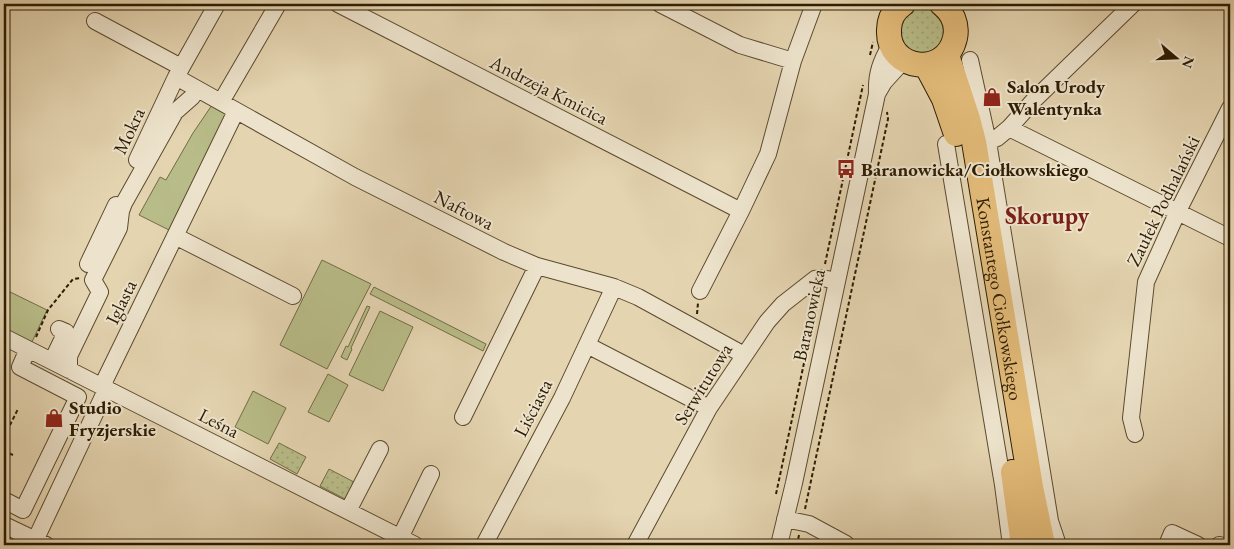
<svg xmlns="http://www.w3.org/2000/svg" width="1234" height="549" font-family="'EB Garamond',serif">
<defs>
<pattern id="grass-dots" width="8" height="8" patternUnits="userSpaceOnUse" patternTransform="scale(1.25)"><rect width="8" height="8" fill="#b8bc88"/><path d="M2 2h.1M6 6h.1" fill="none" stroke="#9ea174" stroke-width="1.8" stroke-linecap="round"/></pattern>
</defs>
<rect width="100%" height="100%" fill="#e4d4b0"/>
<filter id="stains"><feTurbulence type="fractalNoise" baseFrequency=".004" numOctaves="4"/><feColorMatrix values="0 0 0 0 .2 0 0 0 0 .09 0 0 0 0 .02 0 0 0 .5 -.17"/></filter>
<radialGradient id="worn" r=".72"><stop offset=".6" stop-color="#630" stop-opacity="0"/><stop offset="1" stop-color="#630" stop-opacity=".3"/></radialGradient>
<!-- grass -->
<path fill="url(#grass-dots)" stroke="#726c46" d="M917 7C940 9 943 17 946 38L932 55 904 51 897 24 910 9Z
M279 443 306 457 297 474 270 459Z
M329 469 354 482 345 499 320 486Z"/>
<!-- park -->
<path fill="#b8bc88" stroke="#726c46" d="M212 105 227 115 169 230 139 215 160 177 166 180 193 133Z
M322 260 371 284 327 369 280 345Z
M374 287 486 344 483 351 370 294Z
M4 289 47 310 31 344 4 331Z
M367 306 370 307 351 348 352 349 347 360 341 357 346 346 348 347Z
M380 311 413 327 383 391 349 375Z
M328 374 348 385 329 422 308 412Z
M253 391 286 408 268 444 235 427Z"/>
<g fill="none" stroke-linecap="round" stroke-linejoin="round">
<!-- minor casing -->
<g stroke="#5b4a2e" stroke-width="18">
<path id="minor" d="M338 4 741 211
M660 4 740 45 793 61
M95 21 181 67
M970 60 988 142 1050 521 1058 545
M176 77 355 177 504 252 537 266 614 287 638 297 744 355
M877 94 884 82 904 60
M221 102 278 4
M1009 128 1230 238
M988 142 997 138 1009 128 1034 100 1133 4
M946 144 1003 485 1011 545
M137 160 176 77 217 4
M175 236 293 296
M88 264 116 205
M700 291 741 211 768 154 793 61 814 4
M4 337 415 545
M587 345 709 408
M52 361 66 332 59 329
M69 370V356L100 292 93 280 119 228 121 211 124 203 175 112 192 97 197 89
M102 386 236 111
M463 417 537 266
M1135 434 1131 418 1146 282 1178 211 1230 108
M4 500 23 510 78 397 20 367 28 349
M348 511 380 449
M785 519 809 524 846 544
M4 525 46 545
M400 538 431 474
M33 545 107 388
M484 545 562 398 614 287
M635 545 709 408 767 322 783 304 815 279 822 278 837 281
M779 545 794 483 877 94C876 74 881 61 891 44
M1167 545 1172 533 1198 545
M1219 545H1220"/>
</g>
<!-- highway casing -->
<g stroke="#2d1c03" stroke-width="26">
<g id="highway">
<path d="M903 4C894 10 889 19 889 30 887 71 946 78 955 38 958 24 952 12 942 4"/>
<path id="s1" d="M947 55 968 119 974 142 1031 487 1043 545"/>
<path d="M926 65 944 99 956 134"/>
<path d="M1013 472 1023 545"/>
</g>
</g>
<!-- path -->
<path stroke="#2d1c03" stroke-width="2" stroke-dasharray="4 2.5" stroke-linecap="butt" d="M870 55 873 42
M825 264 863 85
M697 314 698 303
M36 337 48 310 73 279 81 278
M4 437 18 409
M4 451 13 455
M776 494 819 293
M805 509 888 119 887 112
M59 541 71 545
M797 545 799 535"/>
<!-- minor -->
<use href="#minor" stroke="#ede3cc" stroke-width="16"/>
<!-- highway -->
<use href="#highway" stroke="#e2ba78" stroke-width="24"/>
</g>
<!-- icons -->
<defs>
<g id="shop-bare" transform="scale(1.5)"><path d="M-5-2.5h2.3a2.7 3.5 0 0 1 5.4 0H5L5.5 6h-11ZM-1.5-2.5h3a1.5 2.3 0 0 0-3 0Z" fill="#8f2418" stroke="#ede3cc" stroke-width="2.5" paint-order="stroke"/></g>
<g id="bus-bare" transform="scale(1.5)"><path d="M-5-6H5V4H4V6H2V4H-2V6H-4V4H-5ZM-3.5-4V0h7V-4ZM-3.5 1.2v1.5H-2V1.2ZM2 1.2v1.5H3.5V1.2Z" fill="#8f2418" stroke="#ede3cc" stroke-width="2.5" paint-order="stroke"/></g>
</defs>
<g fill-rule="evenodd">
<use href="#shop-bare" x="992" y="97"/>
<use href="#bus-bare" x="846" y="169"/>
<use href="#shop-bare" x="54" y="418"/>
</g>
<g text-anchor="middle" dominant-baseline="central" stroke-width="4" stroke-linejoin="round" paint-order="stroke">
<!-- poi labels -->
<g font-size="19" font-weight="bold" fill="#2d1c03" stroke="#ede3cc" text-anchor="start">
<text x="1007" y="86">Salon Urody<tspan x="1007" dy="22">Walentynka</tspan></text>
<text x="861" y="169">Baranowicka/Ciołkowskiego</text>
<text x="69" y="407">Studio<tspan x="69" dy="22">Fryzjerskie</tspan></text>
</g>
<!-- street labels -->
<g font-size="19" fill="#2d1c03" stroke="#ede3cc">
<text transform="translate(549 90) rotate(27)">Andrzeja Kmicica</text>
<text transform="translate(129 131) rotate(-65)">Mokra</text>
<text transform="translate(1163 201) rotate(-64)">Zaułek Podhalański</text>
<text transform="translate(464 210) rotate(27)">Naftowa</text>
<text stroke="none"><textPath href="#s1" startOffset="250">Konstantego Ciołkowskiego</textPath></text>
<text transform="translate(121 302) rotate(-64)">Iglasta</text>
<text transform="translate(809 315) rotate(-78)">Baranowicka</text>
<text transform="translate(703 384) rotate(-58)">Serwitutowa</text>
<text transform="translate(533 408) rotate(-63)">Liściasta</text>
<text transform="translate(219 423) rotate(27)">Leśna</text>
</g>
<!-- district labels -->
<g font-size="24" font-weight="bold" fill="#7a1f14" stroke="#ede3cc">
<text x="1047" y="215">Skorupy</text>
</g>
</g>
<!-- margin -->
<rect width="1234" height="549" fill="none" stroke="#e4d4b0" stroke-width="20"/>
<rect x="5" y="5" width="1224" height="539" fill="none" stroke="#2d1c03" stroke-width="2.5"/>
<rect x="10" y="10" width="1214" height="529" fill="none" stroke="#2d1c03"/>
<!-- north arrow -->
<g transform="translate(1176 58) rotate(109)" stroke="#ede3cc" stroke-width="4" paint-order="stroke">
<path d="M0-4L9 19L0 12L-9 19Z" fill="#2d1c03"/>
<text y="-8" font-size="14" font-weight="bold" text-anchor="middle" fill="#2d1c03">N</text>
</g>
<rect width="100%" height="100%" filter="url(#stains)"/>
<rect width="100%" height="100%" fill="url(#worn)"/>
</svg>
